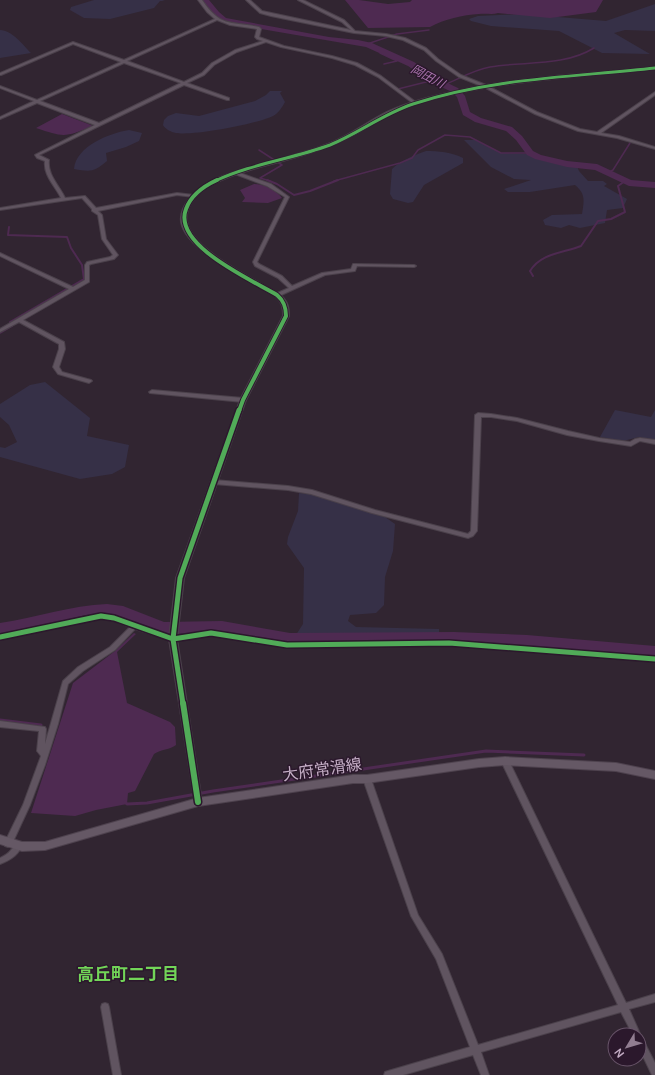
<svg xmlns="http://www.w3.org/2000/svg" width="655" height="1075" font-family="Manrope,'Noto Sans JP',sans-serif">
<rect width="100%" height="100%" fill="#312531"/>
<!-- green -->
<path fill="#363047" d="M94 0H162L165 1H160L154 8 110 19 84 18 70 10 71 7Z
M655 4V31L625 30 614 33 650 54 602 53 559 31 491 26 471 21 469 19 478 16 522 14 606 21Z
M0 30C12 30 23 45 31 53L0 58Z
M270 91H282L280 93 285 102C282 107 279 113 273 116 257 124 193 136 176 133 171 132 165 129 163 125L164 120 168 116 176 113 199 116 255 101 266 95Z
M129 130 142 133 139 141 126 147 106 153 107 161C94 172 91 172 74 169 76 146 110 133 129 130Z
M464 140H476L502 153 528 154 550 162H575L579 171 588 181H603L607 184 604 186 627 199 623 208 607 210 605 223 580 228 569 225 561 228 545 225 543 220 552 215 582 214C584 201 586 194 575 185L530 192H508L504 189 531 180 514 179 491 167Z
M426 151C438 151 452 152 463 158V163L424 185 413 202 408 203 393 199 390 194 392 169C401 160 415 155 426 151Z
M45 382 90 418 87 436 129 445 125 467 112 474 80 479 0 457V447L5 448 17 442 9 425 0 417V404L30 385Z
M615 410 651 417 655 410V441L639 437 623 441 600 437Z
M299 493 310 494 385 517 395 524 393 551 385 577 384 605 376 613 350 615 348 621 356 627 439 629V634L294 638 303 624 304 568 287 544 288 537 298 511Z"/>
<!-- water -->
<path fill="#4e2a51" d="M345 0H359L388 4 410 2 412 0H603L596 12 550 18 498 13C492 15 486 13 479 14 463 15 444 19 430 27L368 28Z
M62 114 91 125 92 126C65 138 63 137 36 128Z
M254 184C264 184 276 190 282 198L268 203 242 202 245 198 240 190Z
M134 633 136 634 117 652 127 703 170 722 175 727 176 745C170 750 161 749 154 754L135 791 128 793 127 804 96 810 75 816 31 813 73 683 115 651Z"/>
<g fill="none" stroke-linecap="round" stroke-linejoin="round">
<!-- stream-far2 -->
<path stroke="#4e2a51" stroke-width="1.5" d="M367 44 397 34 429 30
M384 51 380 53 397 61 384 64
M444 85C459 79 473 70 490 67 524 61 563 67 594 48
M398 89 434 80
M259 150 282 165 260 178 270 181
M609 172 613 170 630 143
M334 181 400 163 412 158 418 150 445 135 470 137 501 153H530"/>
<!-- stream-far1 -->
<path stroke="#4e2a51" stroke-width="2" d="M267 180 277 184 294 195 310 191 338 180
M533 276 530 271C541 253 563 253 581 246L598 221 611 219 625 212 618 186 625 181
M0 333 12 326 10 322 84 279 82 265 71 248 67 237 8 235 9 227"/>
<!-- stream -->
<path stroke="#4e2a51" stroke-width="3" d="M0 720 41 725
M125 802 127 804 147 803 213 791 486 751 584 755"/>
<!-- river -->
<path fill="#4e2a51" fill-rule="evenodd" d="M201 0H209L219 12 226 18 329 37 358 40 372 43 414 62 439 79 458 88 465 96 470 112 481 118 512 127 522 136 533 151 541 155 567 161 597 164 631 180 655 182V188L629 186 595 170 567 167 535 159 527 155 516 140 506 131 475 122 463 115 457 97 452 92 433 83 408 66 366 47 221 22 213 16Z
M107 604 123 606 164 622 222 621 290 633 454 632 527 635 655 646V658L527 647 454 644 290 645 222 633 163 634 116 615 107 614 86 615 24 630 0 635V623C36 618 71 605 107 604Z"/>
<!-- minor casing -->
<g stroke="#4b414b" stroke-width="2">
<path id="minor" d="M198 0H202C221 28 230 21 259 27L261 29 259 37 284 46 332 56 357 63 381 76 417 103 414 104 378 77 355 65 332 58 281 47 266 42 237 52 214 65 204 75 187 83 229 98V100H227L184 85 39 155 49 160C47 175 59 185 65 198L85 196 96 208 177 193 194 195 196 196 194 197 177 195 98 211 102 215 106 239 118 255 114 259 91 264 89 265V282L23 320 64 342 65 349 59 367 62 372 91 380 92 381 89 383 58 374 53 367 59 349V344L19 322 0 332V329L69 289 0 256V253L73 287 85 280V265L87 262 110 257 113 255 102 239 98 215 92 211V209L82 198 0 210V208L61 198C55 186 43 175 45 161L37 158 35 155 95 125 37 103 0 119V117L34 101 0 88V86L37 100 121 62 73 44 1 75H0V73L73 42 124 60 215 19 207 12ZM217 20 230 25 257 29 255 37 257 39 263 41 235 50 212 63 202 73 184 82 127 61ZM124 63 181 83 99 123 40 101Z
M246 0H250L262 11 351 30 342 22 298 0H303L344 20 355 31 386 34 405 38 426 48 438 59 461 75 486 85 537 112 580 129 597 132 655 92V95L601 133 619 136 655 147V149L617 138 578 131 535 114 484 87 459 77 436 61 424 50 403 40 386 36 354 33 271 16 260 13Z
M235 172H237L271 184 289 197 257 262 259 264 282 276 292 286 322 273 351 269 353 264H355L414 265 416 266 414 267 357 266 355 271 325 275 279 296H275V294L289 288 278 278 255 266 253 262 285 197 267 186 235 174Z
M152 390 243 398 246 400 243 402 150 393 149 392Z
M478 413 491 414 517 418 568 431 599 438 630 442 635 439 640 438 655 440V444L640 441 631 446 599 441 567 435 517 421 491 417H481L477 531 473 536 468 538 372 513 311 494 288 490 214 484 211 482 214 480 288 486 312 490 375 510 468 534 471 531 475 415Z
M101 614 116 616 155 631 173 637 211 631 287 643 449 641 655 657V661L449 645 287 647 211 635 173 641 135 629 115 650 83 671 68 684 58 724 45 765 30 805 11 846 8 847 5 846 4 844 23 805 41 756 37 751 39 731 0 727V721L45 727 46 729 45 744 63 681 78 667 110 647 130 627 113 620 101 618 0 639V635Z
M505 758 508 759 509 761 626 1003 655 994V1002L629 1009 641 1036 655 1063V1075H652L639 1048V1035H633L621 1012 481 1052 489 1075H481L473 1055 403 1075H384L385 1072 388 1071 470 1047 436 959 411 916 363 779 364 777 367 776 370 777 371 779 418 915 442 954 478 1045 618 1005 501 761 502 759Z
M18 843 21 844 22 846C17 856 10 860 0 864V858C4 856 8 854 11 850 14 847 14 845 18 843Z
M105 1003 108 1004 109 1007 121 1075H113L101 1007 102 1004Z"/>
</g>
<!-- tertiary casing -->
<g stroke="#4b414b" stroke-width="2">
<path id="tertiary" d="M655 67V69C591 76 527 79 463 92 439 97 413 103 391 114 370 124 351 139 329 146 307 155 283 161 260 167 242 172 225 177 209 186 197 194 185 206 187 221 190 249 256 280 279 294 287 300 289 306 289 316L246 400 184 578 177 639 202 802 201 805 198 806 195 805 169 639 176 578 240 400 283 316C283 307 282 302 275 296 251 281 186 251 181 222 179 206 194 192 206 184 221 175 238 171 254 166 279 159 304 153 328 144 349 136 367 122 387 112 410 101 436 95 461 90 525 76 590 74 655 67Z"/>
</g>
<!-- secondary casing -->
<g stroke="#4e424e" stroke-width="2">
<path id="secondary" d="M505 757 616 763 655 771V779L616 771 505 765 479 767 367 783H353L198 806 45 850 22 851 0 844V835L22 842H45L198 798 353 775H367L479 759Z"/>
</g>
<!-- minor -->
<use href="#minor" fill="#605460" fill-rule="evenodd"/>
<!-- tertiary -->
<use href="#tertiary" fill="#605460" fill-rule="evenodd"/>
<!-- secondary -->
<use href="#secondary" fill="#655865" fill-rule="evenodd"/>
<!-- cycleway-far3 casing -->
<g stroke="#2b182c" stroke-width="4.5">
<path id="cycleway-far3" d="M215 181C251 164 292 159 330 145 359 133 383 114 413 104 491 78 574 77 655 68"/>
</g>
<!-- cycleway-far2 casing -->
<g stroke="#2b182c" stroke-width="6">
<path id="cycleway-far2" d="M217 180C204 186 191 195 186 209 172 245 252 280 277 295 284 301 286 307 286 316L243 400 239 411"/>
</g>
<!-- cycleway-far1 casing -->
<g stroke="#2b182c" stroke-width="8">
<path id="cycleway-far1" d="M0 637 101 616 114 618 173 639 211 633 287 645 449 643 655 659
M183 704 173 639 180 578 239 410"/>
</g>
<!-- cycleway casing -->
<g stroke="#2b182c" stroke-width="9">
<path id="cycleway" d="M183 703 198 802"/>
</g>
<!-- cycleway-far3 -->
<use href="#cycleway-far3" stroke="#51ab58" stroke-width="3"/>
<!-- cycleway-far2 -->
<use href="#cycleway-far2" stroke="#51ab58" stroke-width="4"/>
<!-- cycleway-far1 -->
<use href="#cycleway-far1" stroke="#51ab58" stroke-width="5"/>
<!-- cycleway -->
<use href="#cycleway" stroke="#51ab58" stroke-width="6"/>
</g>
<g text-anchor="middle" dominant-baseline="central" stroke-width="3" stroke-linejoin="round" paint-order="stroke">
<!-- far-water labels -->
<g font-size="12" font-style="italic" fill="#aa74ae" stroke="#2b182c">
<text transform="translate(428 76) rotate(28)">岡田川</text>
</g>
<!-- near-street labels -->
<g font-size="16" fill="#c4adc5" stroke="#2b182c">
<text transform="translate(322 769) rotate(-8)">大府常滑線</text>
</g>
<!-- near-neighbourhood labels -->
<g font-size="17" font-weight="bold" fill="#72d558" stroke="#2b182c">
<text x="128" y="973">高丘町二丁目</text>
</g>
</g>
<!-- north arrow -->
<g transform="translate(627 1047) rotate(232)"><circle r="19" fill="#2b182c" stroke="#685469"/>
<path d="M0-3L7 15L0 10L-7 15Z" fill="#917d91"/>
<text y="-6" font-size="11" font-weight="bold" text-anchor="middle" fill="#c4adc5">N</text>
</g>
</svg>
